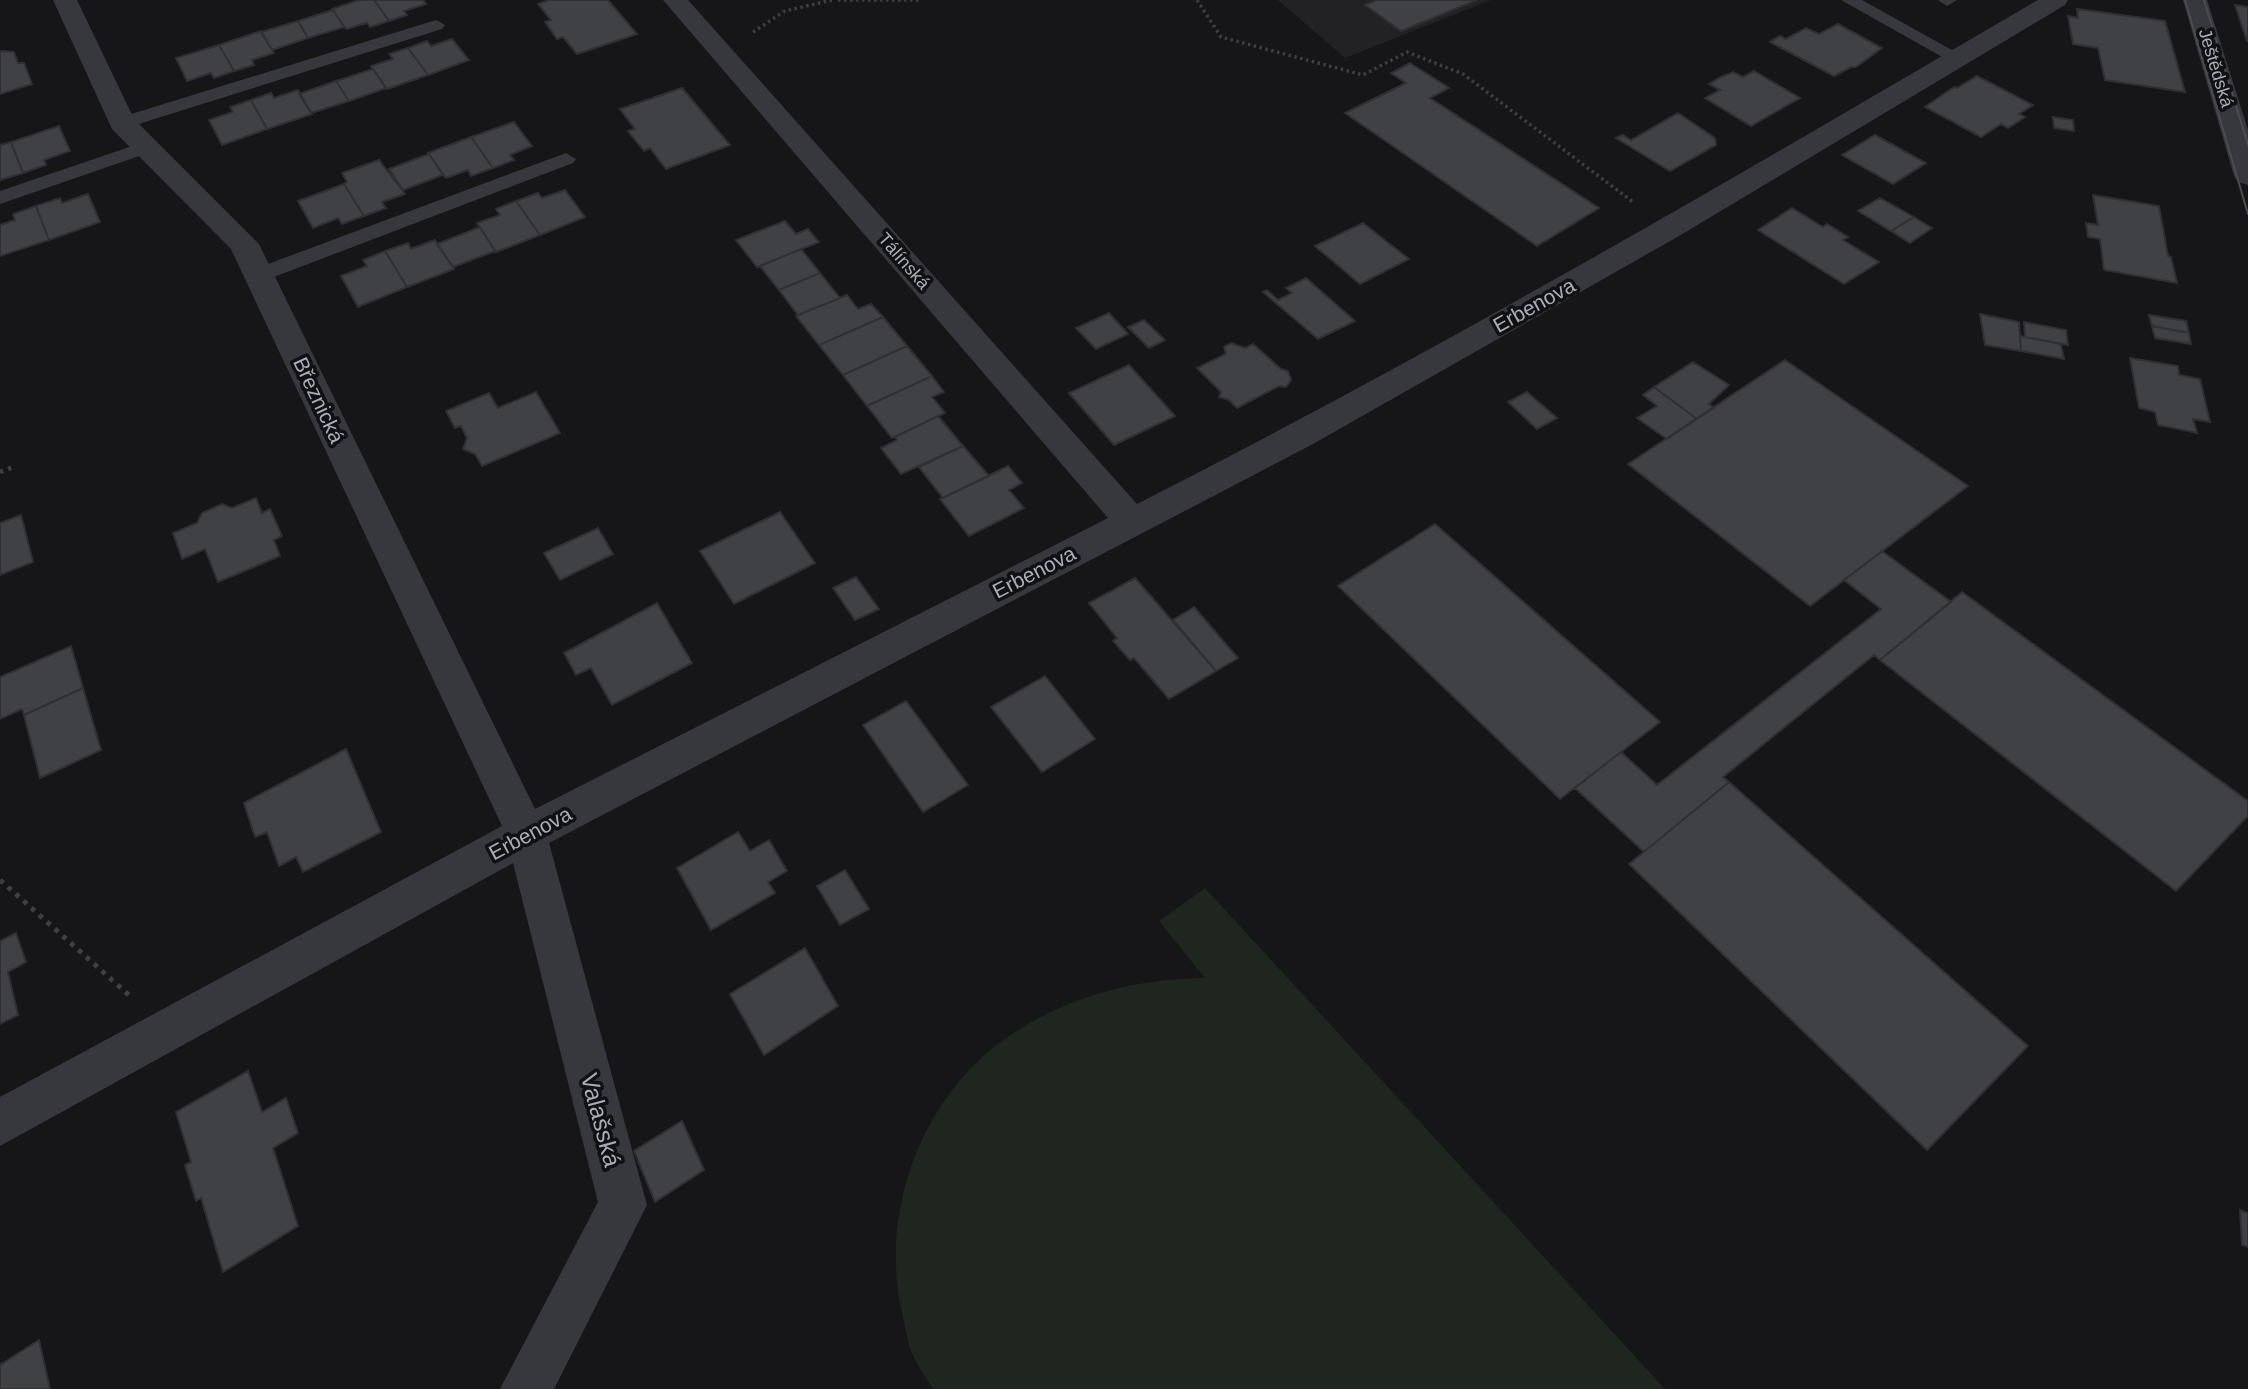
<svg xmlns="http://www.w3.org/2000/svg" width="2248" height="1389" font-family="Arial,sans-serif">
<rect width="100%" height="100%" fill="#161618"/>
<!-- built -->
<path fill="#222225" d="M1278 0H1491L1345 58Z"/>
<!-- green -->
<path fill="#1e261f" d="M1205 888 1665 1389H933C927 1379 919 1368 914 1357 908 1347 907 1333 904 1322 877 1218 919 1097 1009 1036 1068 996 1135 979 1205 978L1159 921Z"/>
<!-- building -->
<path fill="#404145" stroke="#303034" stroke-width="2" d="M359 0H374L389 21 370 27 367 23 346 29 332 9Z
M374 0H423L426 4 404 11 407 15 389 21Z
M549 0H608L637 34 577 54 563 37 557 39 545 22 551 20 538 4Z
M1377 0H1477L1401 31 1365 5Z
M2235 5 2248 7V41H2247Z
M2077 9 2165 21 2185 92 2105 80 2098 48 2073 44 2068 16 2078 18Z
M333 10 344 27 308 38 298 21Z
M298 21 308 38 272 50 261 32Z
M1838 24 1882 48 1856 67H1851L1834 76 1770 42 1780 36 1786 39 1806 28 1819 34Z
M261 31 274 53 252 60 254 65 234 71 219 45Z
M452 39 469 60 428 75 408 48 427 41 431 46Z
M219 45 234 71 214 78 211 73 187 81 176 58Z
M408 48 428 75 387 89 371 66 393 59 389 54Z
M0 51 14 52 18 63H24L32 84 0 94Z
M1410 63 1449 88 1430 98 1599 208 1537 246 1345 113 1406 83 1391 73Z
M373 69 386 88 349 101 336 81Z
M1754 71 1800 98 1751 126 1705 98 1720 90 1709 84 1721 77 1733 72 1743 77Z
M1977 76 2033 105 2019 114 2025 117 2008 128 2001 124 1981 137 1925 107 1954 87 1957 88Z
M336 81 349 101 311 113 299 94Z
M682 88 730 145 666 169 650 148 644 151 628 131 635 129 620 109Z
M298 90 312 114 267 129 251 100 271 93 274 98Z
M251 100 267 129 222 145 209 120 233 112 230 107Z
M1678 113 1715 138 1716 145 1670 171 1616 138 1623 135 1631 140Z
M2053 117 2073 120 2074 131 2054 128Z
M514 122 532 146 510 155 514 160 493 168 471 137Z
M59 126 70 151 44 160 46 165 23 173 11 142Z
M1875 135 1926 163 1893 184 1842 155Z
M471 137 493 168 471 176 468 170 446 178 428 153Z
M11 142 23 173 0 180V145Z
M429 154 443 175 403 190 389 169Z
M379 160 405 194 382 202 386 208 364 216 344 184 347 182 342 173Z
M344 184 364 216 342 224 338 218 313 228 298 201Z
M565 190 585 217 540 235 516 201 538 193 542 198Z
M88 194 100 222 49 240 36 206 60 198 62 203Z
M2093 195 2159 206 2168 256 2171 257 2177 283 2104 270 2100 239 2088 237 2086 223 2098 225Z
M1880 198 1914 217 1891 231 1858 211Z
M516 201 540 235 496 252 477 223 500 215 496 209Z
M36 206 49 240 0 256V225L15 220 13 214Z
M1792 208 1823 227 1827 224 1848 237 1843 240 1879 262 1844 284 1758 230Z
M1914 217 1932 228 1910 243 1891 231Z
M785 221 796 234 808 229 819 242 757 267 736 240Z
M1363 223 1409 259 1360 284 1315 246Z
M480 227 495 251 453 267 437 244Z
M435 240 454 269 407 287 385 251 408 243 411 249Z
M801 249 820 273 779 290 760 266Z
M385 251 407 287 358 307 341 276 367 266 363 260Z
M820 273 840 298 798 315 779 290Z
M1306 278 1355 321 1318 339 1263 292 1267 290 1278 300 1292 293 1286 288Z
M847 295 858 309 871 304 883 317 819 345 796 316Z
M1109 313 1128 334 1096 349 1076 328Z
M1980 314 2019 322 2021 351 1985 345Z
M2149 315 2186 321 2189 333 2152 326Z
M883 317 907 346 843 375 819 345Z
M1144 320 1165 340 1149 348 1128 327Z
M2024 322 2066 330 2068 345 2025 337Z
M2152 326 2189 333 2191 344 2155 338Z
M2020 336 2061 344 2064 359 2021 351Z
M1231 343 1245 348 1253 344 1281 369 1288 371 1291 380 1286 387 1279 386 1237 408 1229 400 1219 397 1221 392 1197 368 1226 354 1224 347Z
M907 346 932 376 867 406 843 375Z
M2130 358 2178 366 2179 375 2200 379 2210 422 2193 419 2197 433 2158 425 2155 412 2139 408Z
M1785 360 1968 486 1810 606 1628 464Z
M1693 362 1729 385 1709 404 1714 408 1697 419 1654 387Z
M1129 365 1175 416 1114 445 1069 393Z
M932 376 944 392 932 397 945 413 892 438 867 406Z
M1654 387 1697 419 1667 439 1637 418 1657 406 1643 395Z
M536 392 560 433 482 466 475 454 463 449 467 438 461 426 455 428 446 411 489 393 498 408Z
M1527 392 1557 418 1537 429 1508 402Z
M938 416 963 446 901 474 881 448 897 440 895 437Z
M963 446 989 476 943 498 919 467Z
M1008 466 1022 483 1009 490 1024 508 969 536 940 499Z
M256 498 262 513 270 509 282 536 274 540 280 556 218 582 205 549 182 559 173 533 197 523 202 513 222 504 232 508Z
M780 512 815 563 734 604 700 551Z
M21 515 33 562 0 575V523Z
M1435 524 1660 722 1560 799 1338 586Z
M598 528 613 554 560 580 544 553Z
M1882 551 1951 602 1880 660 1874 655 1723 777 1729 782 1644 852 1575 788 1621 752 1657 785 1881 609 1844 580Z
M856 577 879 609 855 620 833 588Z
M1135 578 1216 671 1169 699 1134 658 1130 660 1113 641 1117 638 1089 603Z
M1962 592 2248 801V816L2176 891 1880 660Z
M657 603 692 663 612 705 591 668 576 675 564 653Z
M1194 607 1238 658 1216 671 1173 620Z
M71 646 83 688 24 715 22 709 0 719V677Z
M1045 676 1095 739 1042 772 991 707Z
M83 688 101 750 40 778 24 715Z
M906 701 968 785 923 812 863 725Z
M346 749 381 832 303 872 296 857 279 866 267 832 255 837 244 803Z
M1729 782 2028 1046 1927 1150 1629 864Z
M738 832 750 851 769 840 787 871 768 882 775 893 711 930 677 868Z
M845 870 869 909 840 925 817 886Z
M16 933 26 962 8 972 18 1015 0 1024V941Z
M805 948 838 1006 764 1055 730 994Z
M248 1071 262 1112 286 1098 298 1133 273 1148 298 1226 223 1272 201 1198 196 1201 185 1165 191 1162 176 1112Z
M682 1121 704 1170 655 1202 634 1151Z
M2240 1210 2248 1213V1247L2242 1245Z
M39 1340 50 1389H0V1365Z"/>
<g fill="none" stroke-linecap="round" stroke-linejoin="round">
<!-- path-far2 -->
<path stroke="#3d3f44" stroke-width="3.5" stroke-dasharray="2.5 3.5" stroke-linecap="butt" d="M838 0H921
M1197 0 1221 37 1363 75 1407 52 1463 74 1633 202
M753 32 785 11 832 0"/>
<!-- path-far1 -->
<path stroke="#3d3f44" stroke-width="4.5" stroke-dasharray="3.5 5" stroke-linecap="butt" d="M0 472 14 467"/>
<!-- path -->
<path stroke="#3d3f44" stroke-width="5" stroke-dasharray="4.5 6" stroke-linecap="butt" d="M0 880 130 996"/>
<!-- service -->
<path fill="#37383d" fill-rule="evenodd" d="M1841 0H1862L1968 59 1959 64 1953 63Z
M1957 0 1947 6 1939 1V0Z
M436 20 445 25 442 29 129 127 122 129 113 123 115 119Z
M147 141 154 143 156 147 154 151 0 204V191Z
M566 153 576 159 573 163 266 280H252L249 275 252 270Z"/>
<!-- minor -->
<path fill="#37383d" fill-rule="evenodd" d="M53 0H77L134 119 259 244 535 809 1108 518 663 0H688L1137 504C1444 348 1741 174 2038 0H2068L2065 5 1679 236 1313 444 549 843 647 1205 554 1389H500L598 1202 513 863 0 1146V1097L502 826 231 249 112 129Z
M2183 0H2207L2248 130V185L2238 182 2234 176Z"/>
<!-- tram -->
<path stroke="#4a4c52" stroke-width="2" d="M2185 0 2248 214
M2204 0 2248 145"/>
</g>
<g text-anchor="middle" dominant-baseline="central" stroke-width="7" stroke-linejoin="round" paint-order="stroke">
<!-- far-street labels -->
<g font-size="18" fill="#a8adb8" stroke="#111113">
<text transform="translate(2216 68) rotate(73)">Ještědská</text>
<text transform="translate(904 261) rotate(49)">Tálínská</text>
</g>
<!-- street labels -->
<g font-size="21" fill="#a8adb8" stroke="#111113">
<text transform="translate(1534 305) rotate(-29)">Erbenova</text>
<text transform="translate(319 400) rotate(65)">Březnická</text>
<text transform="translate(1034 572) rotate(-27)">Erbenova</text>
<text transform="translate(530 833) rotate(-28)">Erbenova</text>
</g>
<!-- near-street labels -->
<g font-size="24" fill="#a8adb8" stroke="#111113">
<text transform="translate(601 1120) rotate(75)">Valašská</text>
</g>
</g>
</svg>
